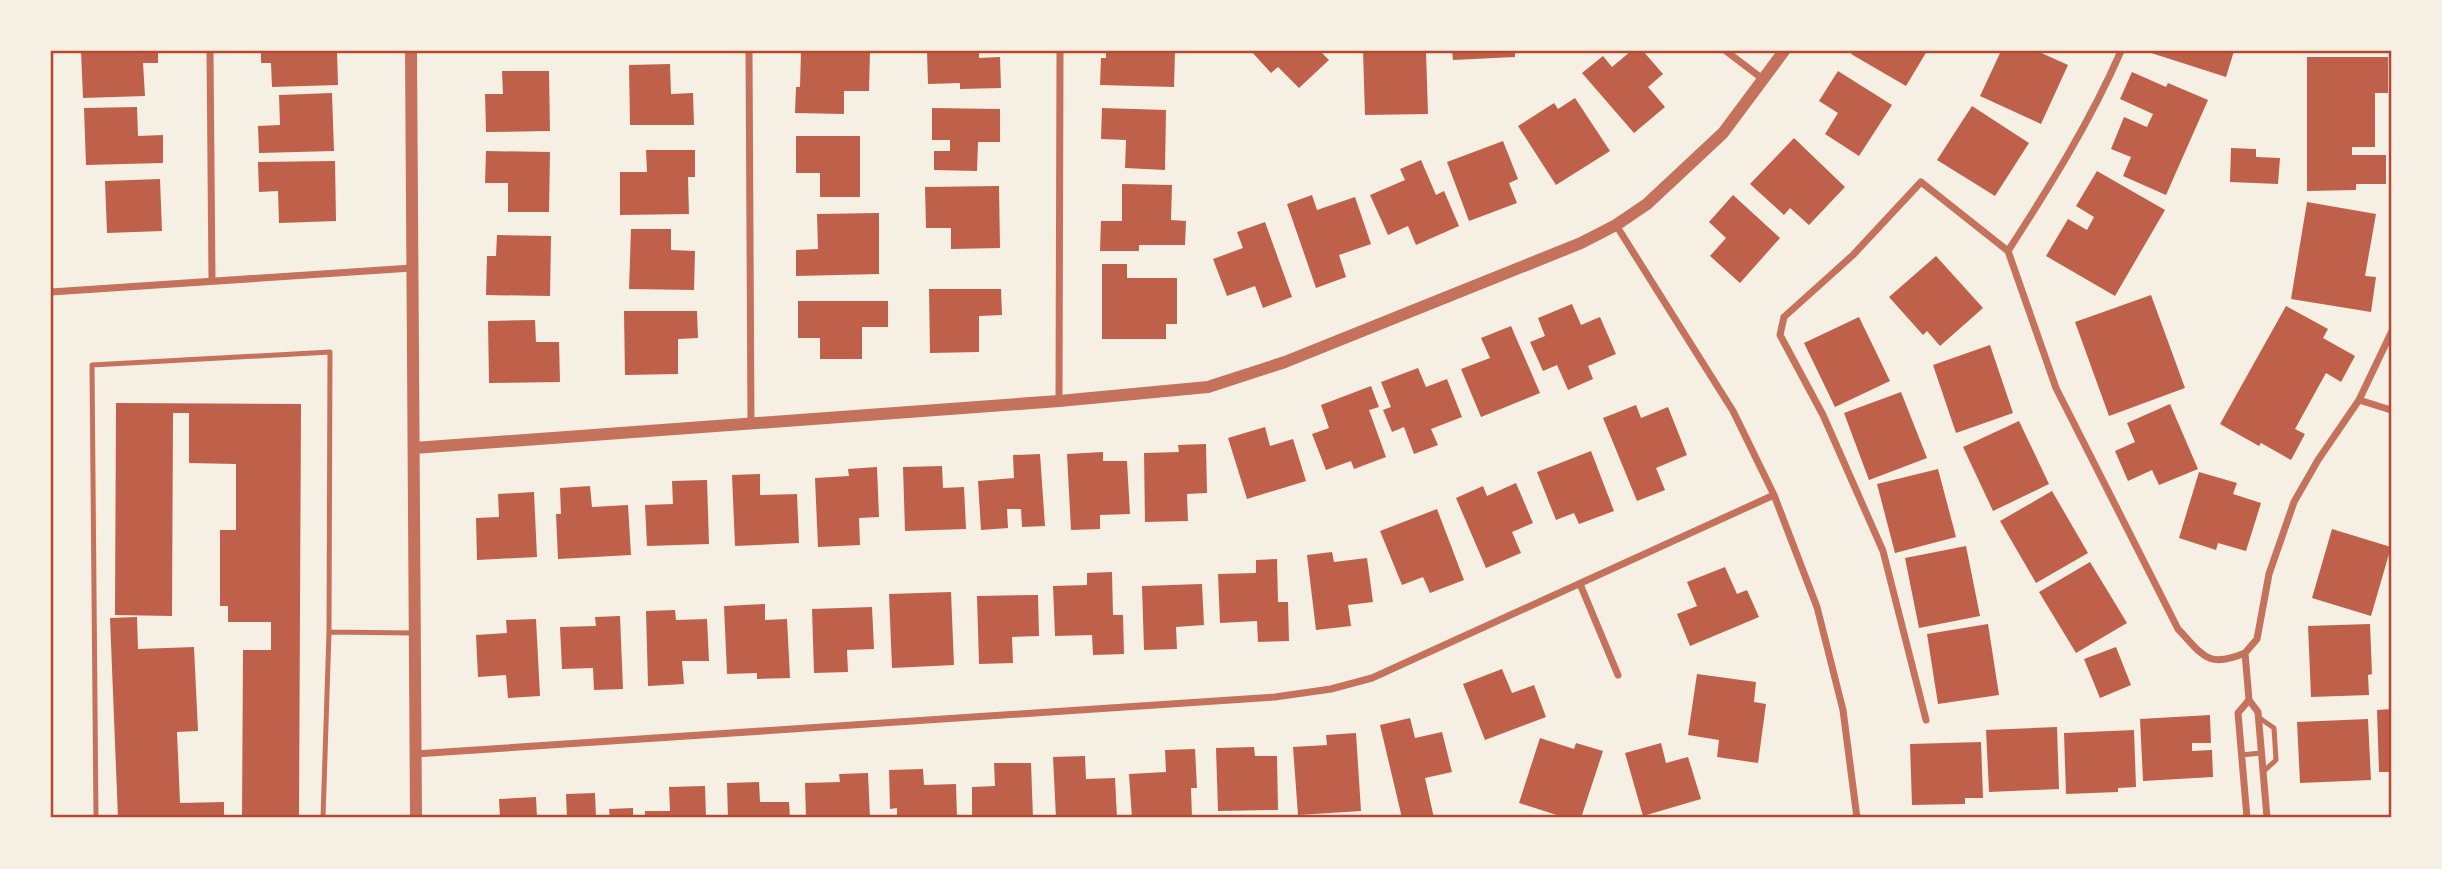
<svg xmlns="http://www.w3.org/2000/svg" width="2442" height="869" font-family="Mulish,sans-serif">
<rect width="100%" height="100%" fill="#f6efe4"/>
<!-- building -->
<path fill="#bf614a" d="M81 51H158V63H143L145 96 83 98Z
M261 51H337L338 85 272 87 271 63H261Z
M801 51H870L869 91H844V114L795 113 796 87H800Z
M927 51H979V58L1000 57 1001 88 960 89V83L928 84Z
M1106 51H1175L1174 87 1100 85 1101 58H1106Z
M1251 51H1320L1329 60 1299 88 1278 67 1271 73Z
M1363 51H1426L1428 114 1365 115Z
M1452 51H1515V57L1453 60Z
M1631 51H1643L1663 74 1648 87 1665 107 1634 133 1582 73 1603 56 1612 67Z
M1853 51H1927L1906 86 1851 54Z
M2001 51H2037L2068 65 2041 124 1980 96Z
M2145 51H2234L2226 77Z
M2307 57H2388V93H2375V147H2352V155H2386V184H2356V190L2307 191Z
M670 64 671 94 693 93 694 125H630L629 65Z
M502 71H549L550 131 486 132 485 94H503Z
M1838 71 1892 105 1859 156 1825 134 1838 113 1819 101Z
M2132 72 2166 87 2168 83 2208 100 2166 195 2123 176 2131 157 2111 149 2124 117 2147 127 2153 114 2120 99Z
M332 93 334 151 259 153 258 126 280 125 279 95Z
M1575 98 1610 151 1556 185 1518 126 1554 103 1558 109Z
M1972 106 2029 143 1995 196 1937 160Z
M137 107 138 136 163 135V163L86 165 84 108Z
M932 108 1000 109V142H978L977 171 934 170V151H950V140H932Z
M1102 108 1166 110 1165 170 1125 168 1126 140 1101 139Z
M796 136H860V197H820V173H796Z
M1794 138 1845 187 1809 225 1790 208 1784 215 1750 184Z
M1503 141 1518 179 1509 183 1517 203 1469 221 1447 162Z
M2231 148 2256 149V157L2280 158 2278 184 2230 182Z
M646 150H695V177H688L689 214 620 215V172H647Z
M486 151 550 152 549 212H508V183H485Z
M1421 160 1436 195 1444 191 1459 226 1416 245 1408 226 1388 235 1370 195 1405 180 1400 169Z
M335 161 336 221 279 223 278 191 259 192 258 162Z
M2097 171 2165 210 2115 296 2046 256 2068 219 2087 230 2094 217 2076 206Z
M160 179 162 231 107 233 105 181Z
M1122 184 1172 185 1171 220 1186 221 1185 245H1139V251H1100L1101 221H1122Z
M999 186 1000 248 951 249V228H926L925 187Z
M1312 195 1317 210 1355 197 1371 244 1339 255 1346 277 1316 288 1287 204Z
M1733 195 1780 238 1740 283 1710 256 1726 238 1709 222Z
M2307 202 2376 214 2365 276 2376 277 2371 312 2291 299Z
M879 213V274L796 276V250L818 249 817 214Z
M1265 222 1292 297 1263 308 1255 286 1227 296 1213 259 1243 248 1237 232Z
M631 229H671V250L695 251 694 290 629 289Z
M497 235 551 236 550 296 486 295 487 256H496Z
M1936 256 1983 308 1940 346 1927 331 1923 335 1889 297Z
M1102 264H1127V278H1177V324H1166V339H1102Z
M929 289H1001L1002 315 979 316V352L930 353Z
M2151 295 2185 388 2109 416 2075 322Z
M798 301H888V327H862V359H820V338H798Z
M1572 304 1581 325 1600 317 1616 354 1588 366 1593 379 1568 390 1557 365 1543 371 1530 342 1545 336 1538 318Z
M2286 306 2328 329 2323 338 2355 356 2341 382 2326 373 2295 429 2305 434 2291 460 2261 443 2259 446 2220 424Z
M624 311H697L698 338 678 339V374L625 375Z
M1859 317 1890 381 1835 407 1804 343Z
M535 320 536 342H559L560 382 489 383 488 321Z
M1511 326 1540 393 1481 417 1461 369 1490 358 1481 338Z
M1990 345 2013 413 1956 433 1933 365Z
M1418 368 1426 387 1447 379 1462 417 1431 429 1438 445 1414 454 1404 427 1392 432 1383 410 1391 407 1381 382Z
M1371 386 1379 407 1369 410 1386 457 1354 469 1351 461 1326 470 1312 434 1329 428 1321 405Z
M1901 392 1927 458 1869 480 1844 413Z
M116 403 301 404 299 818H242L243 650H271V622H228V606H220V530H236V464L189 463V413H173L172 616 115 615Z
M2170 404 2198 469 2159 485 2152 470 2128 481 2115 451 2135 442 2127 423Z
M1636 405 1641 418 1668 407 1687 455 1656 468 1665 490 1637 501 1603 418Z
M2019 421 2049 484 1993 511 1963 447Z
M1265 427 1270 446 1293 439 1306 481 1247 499 1228 438Z
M1206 444 1207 493 1187 494 1188 521 1145 522 1144 453 1179 452 1178 445Z
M1591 451 1614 511 1579 524 1574 513 1556 520 1537 472Z
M1103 452V461H1127L1130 514 1100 515V529L1071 530 1067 454Z
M1040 454 1045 526 1022 527 1021 509H1007L1008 528 981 530 978 481 1014 478 1013 455Z
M942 466 943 488 964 487 966 529 905 531 903 467Z
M877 467 879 517 859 518 860 545 818 547 815 478 849 476 848 469Z
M1938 469 1956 537 1895 553 1877 484Z
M2199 472 2237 483 2233 494 2261 503 2246 551 2218 543 2216 550 2179 538Z
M760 474V495L797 494 799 543 735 546 732 475Z
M707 480 709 544 647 546 645 505 673 504 672 481Z
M1516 483 1533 523 1512 532 1521 553 1486 568 1456 498 1483 486 1487 496Z
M590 486 592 507 628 505 631 555 558 559 556 514H561L560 488Z
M2052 491 2088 553 2036 583 2000 521Z
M534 492 537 557 477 560 476 518 499 517 498 494Z
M1437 509 1464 580 1430 593 1423 577 1402 585 1380 531Z
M2332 529 2391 547 2371 616 2312 598Z
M1966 546 1980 616 1919 628 1905 558Z
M1332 552 1334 562 1367 558 1373 602 1348 605 1351 626 1316 630 1307 555Z
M1277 559 1278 602H1288L1289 641 1258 642 1257 621 1220 623 1218 574 1256 573V560Z
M2090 562 2127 623 2076 653 2039 592Z
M1725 567 1737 594 1747 590 1759 617 1690 646 1677 614 1697 606 1687 582Z
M1112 572 1113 615H1123L1124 654 1093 655 1092 635 1055 636 1053 586 1087 585V573Z
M1202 584 1204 625 1176 627 1177 649 1144 650 1142 586Z
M951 592 954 665 892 668 889 594Z
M1038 595 1039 636 1012 637 1013 663 979 664 977 596Z
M765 604V620L787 619 790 678 757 679V673L727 674 724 606Z
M872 607 874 649 847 650 848 672 814 673 812 609Z
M675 610 676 620 707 619 709 661H682L684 684 648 686 646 611Z
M620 616 623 689 594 690 593 668 562 669 560 627 596 626 595 617Z
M137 617 138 649 194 647 198 731 177 732 180 803 224 802V818H118L110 618Z
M536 619 540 696 508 698 506 675 478 677 476 635 507 633 506 620Z
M1988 624 1999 695 1938 704 1927 634Z
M2370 624 2372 674 2368 675 2369 695 2311 697 2308 626Z
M2116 647 2131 685 2100 698 2084 659Z
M1502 669 1512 693 1534 685 1546 717 1485 740 1463 684Z
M1697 674 1756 682 1754 702 1766 704 1758 763 1717 757 1719 740 1688 735Z
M2391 709V772H2379L2377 710Z
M2210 715 2211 743H2192V751L2212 750 2213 777 2143 781 2140 719Z
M1410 718 1415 738 1442 732 1452 772 1425 778 1434 818H1402L1380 725Z
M2368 719 2371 780 2300 783 2297 722Z
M2057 727 2059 789 1989 792 1986 730Z
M2134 730 2136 787 2118 788V792L2066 794 2064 733Z
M1356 733 1361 811 1298 815 1293 747 1327 745 1326 735Z
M1540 738 1574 749 1576 743 1603 751 1581 818H1566L1519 803Z
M1981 742 1983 798H1965V804L1912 805 1910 744Z
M1661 743 1666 763 1688 757 1701 799 1643 816 1625 753Z
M1254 747 1255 756H1277L1278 810 1218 811 1216 748Z
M1195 749 1197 788H1191L1192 818H1132L1129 774 1166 772 1165 750Z
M1085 756 1086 779 1115 778 1117 818H1056L1053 757Z
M994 763H1031L1033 818H972V787L995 786Z
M923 769 924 785 956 784 957 818H897V808L890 809 889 770Z
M868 773 870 818H806L805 783 840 782 839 774Z
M759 782 760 802H789L790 818H728L727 783Z
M705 786 706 818H645V811H670L669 787Z
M595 793 596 818H567L566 794Z
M536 797 537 818H500L499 799Z
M633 808V818H610L609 809Z"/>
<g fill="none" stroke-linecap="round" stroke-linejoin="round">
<!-- service -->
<path stroke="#c5725c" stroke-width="5" d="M329 632 414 633
M2258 717 2274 728 2276 760 2263 772
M2241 755 2261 753
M96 818 92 365 330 352 329 632 323 818"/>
<!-- minor -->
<path stroke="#c5725c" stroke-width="7" d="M210 51 212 280
M749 51 751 424
M1726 51 1764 80
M1616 225 1733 411 1774 495 1817 607 1843 710 1857 818
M2008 251C2050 186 2090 122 2121 51
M51 292 412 268
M2359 400 2391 410
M1059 401 1060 51
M1580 584 1618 675
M1926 720 1883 551 1823 415 1780 335 1784 317 1853 255 1921 182 2008 251 2056 388 2178 629C2203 655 2207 669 2245 653
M415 754 1275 697 1331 689 1372 678 1774 495
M2247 818 2238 713 2249 700
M2267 818 2258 712 2249 700 2245 653 2257 639 2269 574 2294 502 2318 460 2359 400 2391 333"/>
<!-- tertiary -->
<path stroke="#c5725c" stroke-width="12" d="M411 51 416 818
M414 448 1059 401 1208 387 1285 362 1581 243 1616 225 1647 204 1723 133 1784 51"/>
</g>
<!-- border -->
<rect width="2442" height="869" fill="none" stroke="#f6efe4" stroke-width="105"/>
<rect x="52" y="52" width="2338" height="764" fill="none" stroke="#b5482f" stroke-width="2.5"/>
</svg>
